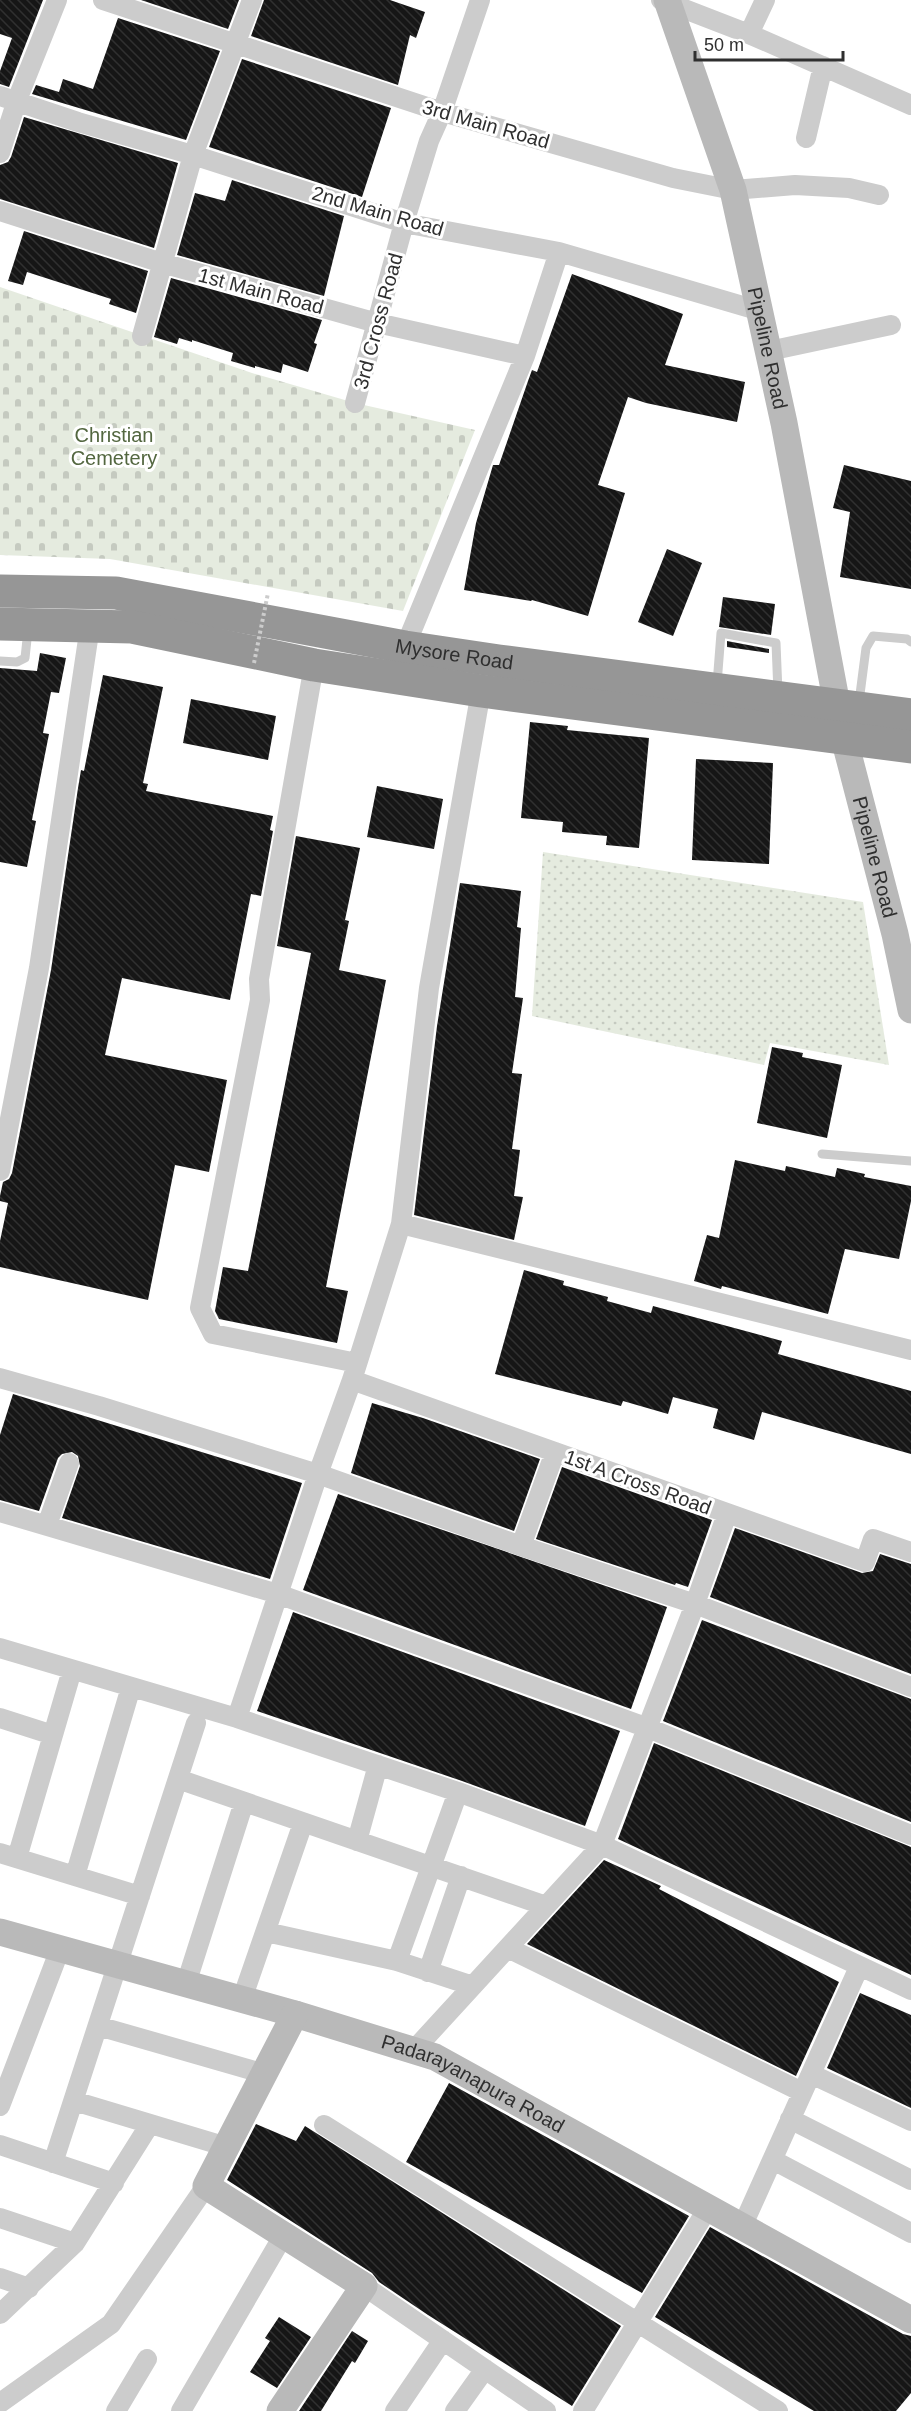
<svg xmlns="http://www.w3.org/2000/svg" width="911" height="2411" font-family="Helvetica,sans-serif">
<defs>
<pattern id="grass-dots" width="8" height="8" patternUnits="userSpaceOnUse" patternTransform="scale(1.5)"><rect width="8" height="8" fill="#e5ebdf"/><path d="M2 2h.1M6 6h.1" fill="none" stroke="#c5cac0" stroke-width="1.8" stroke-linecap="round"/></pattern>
<pattern id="cemetery-stones" width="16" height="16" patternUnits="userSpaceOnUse" patternTransform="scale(1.5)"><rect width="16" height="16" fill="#e5ebdf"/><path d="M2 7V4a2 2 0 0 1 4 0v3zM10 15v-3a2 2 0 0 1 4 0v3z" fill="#c5cac0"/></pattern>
<pattern id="building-back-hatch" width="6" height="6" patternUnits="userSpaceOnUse" patternTransform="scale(1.5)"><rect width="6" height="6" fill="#161616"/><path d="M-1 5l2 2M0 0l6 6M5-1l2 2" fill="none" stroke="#303030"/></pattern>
</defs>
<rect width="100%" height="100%" fill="#fff"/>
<!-- grass -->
<path fill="url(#grass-dots)" d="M543 852 863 902 889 1065 770 1043 764 1065 532 1016Z"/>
<!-- cemetery -->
<path fill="url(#cemetery-stones)" d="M0 287 252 373 355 403 475 430 403 611 110 559 0 555Z"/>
<!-- building -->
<path fill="url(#building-back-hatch)" d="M0 0H43L9 87 0 84V71L12 38 0 34Z
M141 0H239L228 29Z
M264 0H390L425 12 416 38 410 35 398 85 251 36Z
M118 18 220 51 186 140 32 94 36 85 59 92 63 79 93 89Z
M242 59 391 108 362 197 209 147Z
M24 117 178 163 154 248 0 199V165L8 162 11 157Z
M232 180 344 216 324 296 177 255 195 193 225 201Z
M24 231 148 271 136 313 109 304 111 299 27 272 23 285 8 281Z
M572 274 683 314 665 365 745 382 737 422 646 403 628 397 598 485 625 493 588 616 532 600 531 601 464 590 476 523 493 465H499L528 381 532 370 537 372Z
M171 278 322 320 314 343 317 344 308 372 283 364 281 373 255 366V368L231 361 233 353 192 340V342L179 338 177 344 154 337Z
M844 465 911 481V589L840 577 850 512 833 508Z
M667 549 702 563 673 636 638 622Z
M723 597 775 604 771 635 719 627Z
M727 641 769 649V653L727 647Z
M40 653 66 658 59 693 51 692 43 733 49 734 32 820 36 821 27 867 0 862V668L37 671Z
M103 675 163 687 143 783 148 784 146 791 273 816 270 830 273 831 261 896 251 894 230 1000 122 978 105 1055 227 1080 209 1172 175 1165 148 1300 0 1267V1241L8 1203 0 1201V1196L3 1182 9 1179 12 1173 51 970 78 788 81 770 84 771Z
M191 699 276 716 268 760 183 743Z
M530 722 568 726 567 730 649 738 639 848 606 845 607 836 562 832 563 822 521 818Z
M696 759 773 763 769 864 692 860Z
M377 786 443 799 434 849 367 837Z
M296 836 360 848 345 920 349 921 339 970 386 980 326 1287 348 1291 337 1343 219 1319 215 1311 223 1267 248 1271 311 953 277 946Z
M460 883 521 891 517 927 521 928 515 997 523 998 512 1073 522 1074 512 1149 520 1150 514 1196 523 1197 514 1240 414 1215 437 1026Z
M772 1047 803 1053 802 1057 842 1065 827 1138 757 1123Z
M735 1160 785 1171 786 1166 835 1177 837 1168 865 1174 864 1177 911 1186V1201L899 1259 845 1249 828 1314 722 1286 721 1289 694 1281 707 1235 719 1238Z
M524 1270 564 1281 563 1285 608 1297 607 1301 651 1313 653 1306 782 1341 778 1354 911 1391V1454L762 1412 754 1440 713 1428 718 1409 673 1397 668 1414 623 1401 621 1406 495 1374Z
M13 1394 302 1483 270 1579 62 1518 80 1466 78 1456 72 1452 62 1454 58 1458 39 1511 0 1500V1435Z
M372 1403 423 1418 540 1459 514 1531 351 1473Z
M562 1467 712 1520 688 1587 676 1583 675 1585 536 1539Z
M338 1494 667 1607 631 1709 303 1590Z
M735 1528 862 1573 873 1571 880 1554 911 1564V1674L710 1597Z
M293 1612 620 1731 585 1826 462 1781 257 1711Z
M702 1620 911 1699V1822L663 1721Z
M654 1743 911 1847V1975L618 1839Z
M604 1860 661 1886 659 1889 839 1982 796 2076 527 1944Z
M860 1993 911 2015V2108L827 2068Z
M449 2083 689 2216 642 2293 406 2162Z
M256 2124 296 2141 305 2126 621 2326 572 2406 428 2315 379 2282 372 2273 227 2180Z
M710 2227 903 2334 911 2336V2393L896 2411H814L655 2317Z
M279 2317 311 2337 277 2388 250 2372 270 2341 265 2338Z
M352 2331 368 2341 355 2363 352 2361 321 2411H299Z"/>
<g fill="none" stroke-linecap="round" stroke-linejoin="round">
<!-- lane -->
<path stroke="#ccc" stroke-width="9" d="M0 661 17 662 25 658 28 630
M717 684 721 633 776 643 778 693
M859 702 866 648 873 636 907 639 911 642
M822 1154 911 1161"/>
<!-- street -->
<path stroke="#ccc" stroke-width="20" d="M103 0 442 112 673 178 733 190 795 185 849 188 879 195
M661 0 749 34 911 105
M749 34 765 0
M0 96 78 122 193 155 404 223 559 252 760 311
M806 138 823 66
M0 153 17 100 57 0
M0 211 162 263 377 323 525 356
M142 336 193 155 252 0
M769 351 891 325
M355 403 404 223 429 141 442 112 480 0
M405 647 525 356 559 252
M314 665 259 979 260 1000 200 1308 213 1334 357 1363
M0 1171 39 968 90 626
M401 1224 911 1350
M0 1378 99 1406 318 1474 521 1546 695 1604 911 1687
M352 1380 865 1562 873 1539 911 1552
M0 1512 278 1594 648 1728 911 1835
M47 1525 69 1463
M521 1546 555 1452
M0 1648 237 1718 458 1792 602 1845 911 1990
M0 1718 53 1735
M237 1718 318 1474 352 1380 401 1224 429 988 481 691
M178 1779 546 1906
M357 1841 378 1765
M0 1853 140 1896
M17 1858 72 1670
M75 1876 131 1687
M266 1932 397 1961 473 1986
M508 1948 802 2092
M397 1961 458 1792
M428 1972 461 1876
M186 1984 244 1802
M242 1999 303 1823
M98 2026 265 2074
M414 2050 602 1845 695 1604 727 1514
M811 2074 911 2121
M74 2101 227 2147
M0 2106 60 1949
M790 2119 911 2180
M324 2125 778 2411
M0 2145 114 2183
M773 2160 911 2233
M53 2163 196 1723
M0 2218 75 2243
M742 2227 859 1967
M0 2278 29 2288
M364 2286 546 2411
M0 2314 75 2243 150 2124
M0 2403 111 2324 206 2186
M116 2411 147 2359
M181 2411 283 2236
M395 2411 443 2340
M455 2411 485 2369
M583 2411 708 2208"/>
<!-- secondary -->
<g stroke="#b9b9b9" stroke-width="27">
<path id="s1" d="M667 0 733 190 784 423 837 705"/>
<path id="s2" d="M844 738 895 934 911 1010"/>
<path id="s3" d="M0 1932 295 2014 435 2057 911 2320"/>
<path d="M280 2411 364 2286 206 2186 295 2014"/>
</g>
<!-- highway -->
<g stroke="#969696" stroke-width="33">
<path id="s4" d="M0 591 116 593 405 647 499 661 911 715"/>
<path d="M0 624 132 627 314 665 481 691 911 747"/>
</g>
<!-- path-bridge -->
<path stroke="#ccc" stroke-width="4" stroke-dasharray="3 3" stroke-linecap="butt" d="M254 663 268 593"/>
</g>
<g text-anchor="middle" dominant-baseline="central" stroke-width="6" stroke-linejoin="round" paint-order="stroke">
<!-- street labels -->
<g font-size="20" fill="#2f2f2f" stroke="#fff">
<text transform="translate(486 124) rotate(16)">3rd Main Road</text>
<text transform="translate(378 211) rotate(16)">2nd Main Road</text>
<text transform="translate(261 291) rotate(15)">1st Main Road</text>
<text transform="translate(378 321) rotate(-75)">3rd Cross Road</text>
<text stroke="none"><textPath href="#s1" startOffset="363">Pipeline Road</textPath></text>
<text stroke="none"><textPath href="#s4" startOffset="460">Mysore Road</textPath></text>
<text stroke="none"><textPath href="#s2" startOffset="123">Pipeline Road</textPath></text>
<text transform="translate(638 1482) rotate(20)">1st A Cross Road</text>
<text stroke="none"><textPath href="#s3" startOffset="498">Padarayanapura Road</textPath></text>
</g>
<!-- park labels -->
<g font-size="20" fill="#536740" stroke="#fff">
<text x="114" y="435">Christian<tspan x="114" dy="23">Cemetery</tspan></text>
</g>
</g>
<!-- scale -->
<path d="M695 51v9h148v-9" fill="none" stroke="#2f2f2f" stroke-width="3"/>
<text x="704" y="51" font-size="18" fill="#2f2f2f" stroke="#ffffff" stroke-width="4.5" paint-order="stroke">50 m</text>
</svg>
